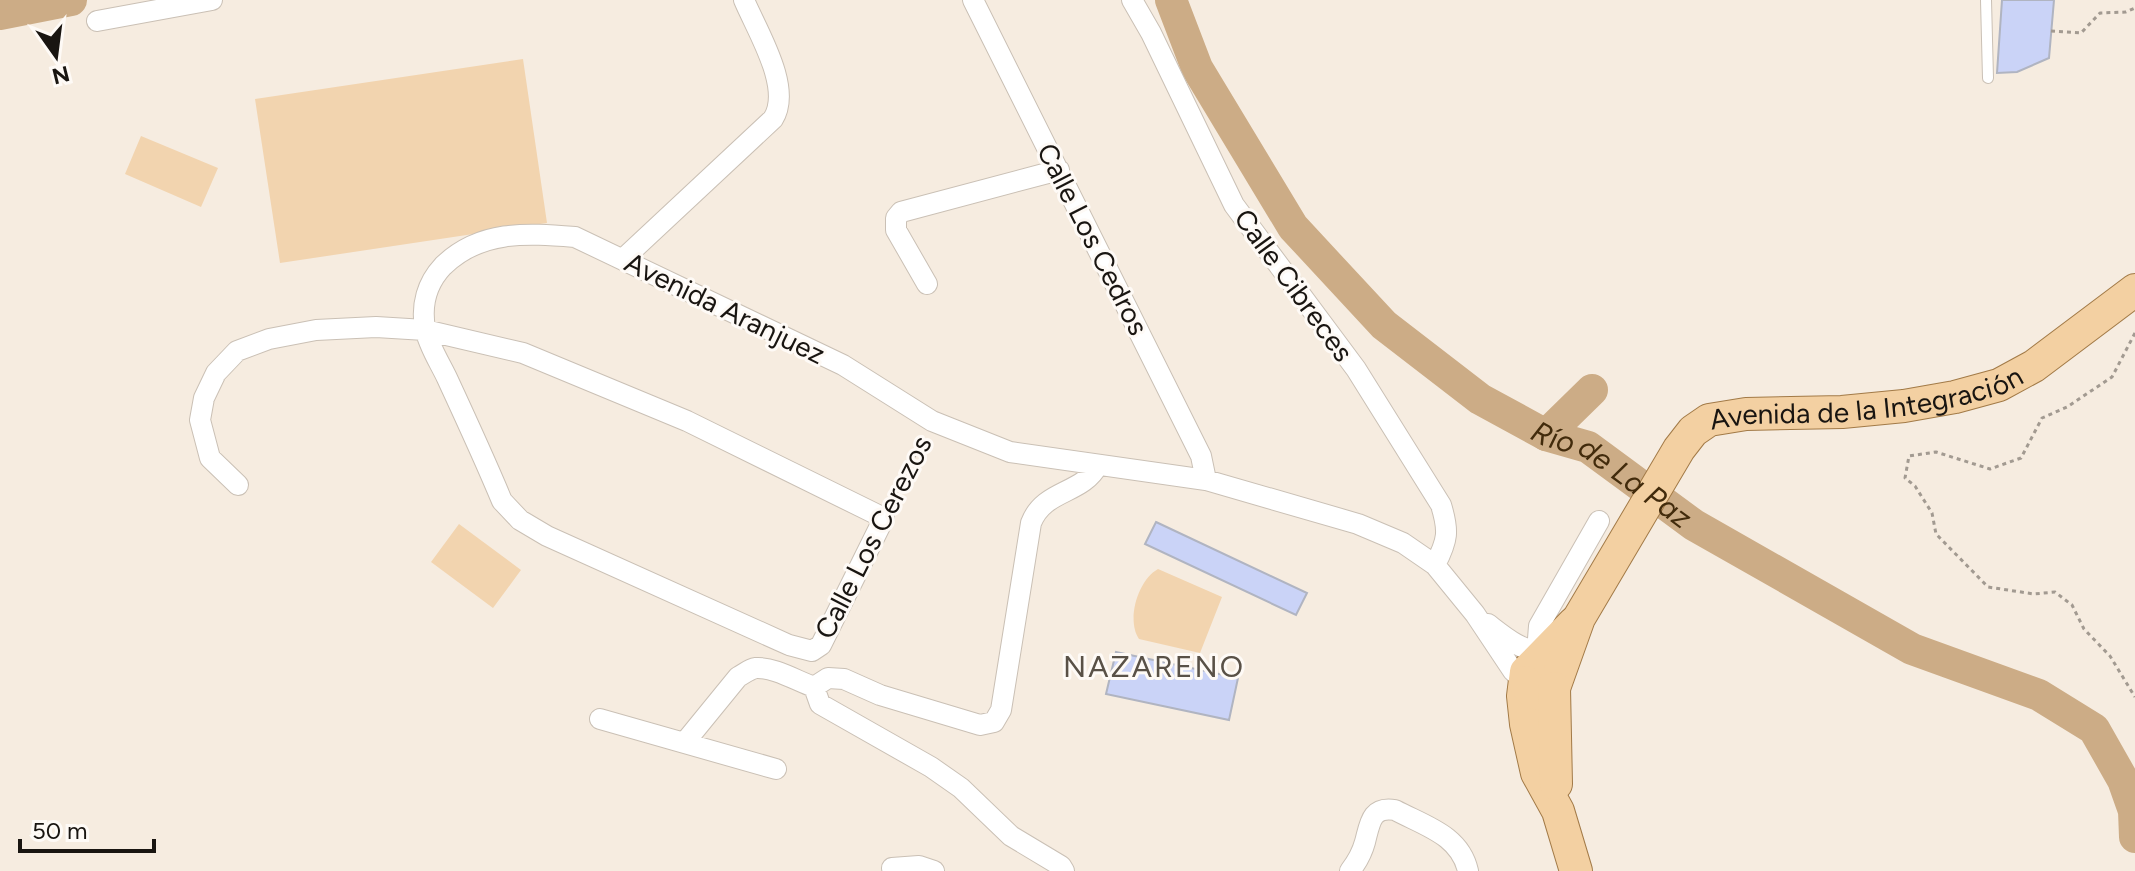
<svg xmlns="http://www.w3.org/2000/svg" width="2135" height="871" font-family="Figtree,sans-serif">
<rect width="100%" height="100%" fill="#f6ece0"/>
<!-- green -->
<path fill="#f2d4af" d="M523 59 547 223 280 263 255 99Z
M141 136 218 168 201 207 125 174Z
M459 524 521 570 493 608 431 562Z
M1158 569 1222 597 1200 653 1139 639C1126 620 1138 580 1158 569Z"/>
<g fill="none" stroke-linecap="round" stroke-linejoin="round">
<!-- river -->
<g stroke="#ccac86" stroke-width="32">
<path id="s1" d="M1171 0 1197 68 1293 227 1384 325 1480 399 1546 435 1588 447 1694 525 1912 649 2039 695 2094 729 2123 780 2134 811 2135 837"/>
<path d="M0 14 71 0"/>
<path d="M1546 435 1592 390"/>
</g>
</g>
<!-- building -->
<path fill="#cad3f7" stroke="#b0b4c1" stroke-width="2" d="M2002 0H2054L2049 58 2017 72 1997 73Z
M1156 522 1307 593 1296 615 1145 544Z
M1116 652 1238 678 1229 720 1106 694Z"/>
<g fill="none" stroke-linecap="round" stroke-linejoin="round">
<!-- lane casing -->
<g stroke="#cac0b5" stroke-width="12">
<path id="lane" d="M1986 0 1988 78"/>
</g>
<!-- street casing -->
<g stroke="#cac0b5" stroke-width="22">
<path id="street" d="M973 0 1201 456 1206 480
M1132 0 1151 33 1234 205 1356 369 1441 505C1449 531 1448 540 1435 565
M97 21 212 0
M623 259 773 119C793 88 757 31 744 0
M927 284 896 230V218L901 212 1059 170
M238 485 210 458 200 420 204 398 216 373 237 351 269 339 316 330 376 327 425 330 523 353 687 421 884 518 821 645 812 651 789 645 547 536 520 520 502 501C485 460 466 419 447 378 440 363 428 345 425 328 421 305 427 283 443 266 480 230 526 233 575 237L843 365 932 421 1010 452 1206 480 1358 524 1403 543 1435 565 1475 614 1513 671 1525 682
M1488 624C1505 637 1521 651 1543 652L1538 639 1539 626 1599 521
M600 719 776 769
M685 742 738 677C744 674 749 669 756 668 774 667 797 681 814 687
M892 868 919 866 934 871
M1064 871 1061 866 1011 836 961 788 931 767 820 704 814 687 828 678 844 679 880 695 980 725 994 722 1001 710 1031 523C1044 489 1082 495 1098 465
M1350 871C1357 862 1362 853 1365 842 1370 823 1371 806 1395 810 1425 826 1460 835 1468 871"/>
</g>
<!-- primary casing -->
<g stroke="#a27a47" stroke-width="34">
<g id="primary">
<path d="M1574 623 1526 672 1523 696 1526 724 1537 773 1558 811 1576 871"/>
<path id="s2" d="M1525 682C1530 695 1543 698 1554 688L1579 618 1679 449 1693 431 1709 420 1746 414 1842 412 1904 406 1955 397 1999 385 2034 366 2135 290"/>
<path d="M1554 688 1556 784"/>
</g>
</g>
<!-- path -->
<path stroke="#a29a91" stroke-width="3" stroke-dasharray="4 4" stroke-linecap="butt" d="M2051 31 2081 33 2100 13 2126 12 2135 8
M2135 333 2112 377 2067 407 2042 418 2021 458 1990 469 1936 452 1909 456 1905 478 1915 486 1932 513 1936 534 1988 587 2034 594 2055 592 2072 605 2084 629 2110 656 2135 697
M893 500 923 439"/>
<!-- lane -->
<use href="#lane" stroke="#fff" stroke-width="10"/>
<!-- street -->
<use href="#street" stroke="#fff" stroke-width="20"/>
<!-- primary -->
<use href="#primary" stroke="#f3d0a2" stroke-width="32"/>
</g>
<g text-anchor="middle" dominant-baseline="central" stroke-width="6" stroke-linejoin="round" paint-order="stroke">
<!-- street labels -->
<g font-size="28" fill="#191511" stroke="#fefaf6">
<text transform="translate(1093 239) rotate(63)">Calle Los Cedros</text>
<text transform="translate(1294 285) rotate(54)">Calle Cibreces</text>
<text transform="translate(725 308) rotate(26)">Avenida Aranjuez</text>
<text stroke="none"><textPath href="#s2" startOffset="508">Avenida de la Integración</textPath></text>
<text transform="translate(873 537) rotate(-63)">Calle Los Cerezos</text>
</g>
<!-- water labels -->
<g font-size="30" font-style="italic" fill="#422b0c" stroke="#fefaf6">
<text stroke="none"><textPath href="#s1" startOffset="666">Río de La Paz</textPath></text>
</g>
<!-- neighbourhood labels -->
<g font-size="30" letter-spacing="2" fill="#595147" stroke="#fefaf6">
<text x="1154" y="666">NAZARENO</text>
</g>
</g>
<!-- north arrow -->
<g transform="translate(56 56) rotate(166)" stroke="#fefaf6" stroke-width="6" paint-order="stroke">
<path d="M0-6L14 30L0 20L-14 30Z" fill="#191511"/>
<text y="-12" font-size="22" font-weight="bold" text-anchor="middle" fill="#191511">N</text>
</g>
<!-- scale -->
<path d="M20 839v12h134v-12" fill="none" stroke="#191511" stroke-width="4"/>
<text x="32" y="839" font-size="24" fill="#191511" stroke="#fefaf6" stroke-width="6" paint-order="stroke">50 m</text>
</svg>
